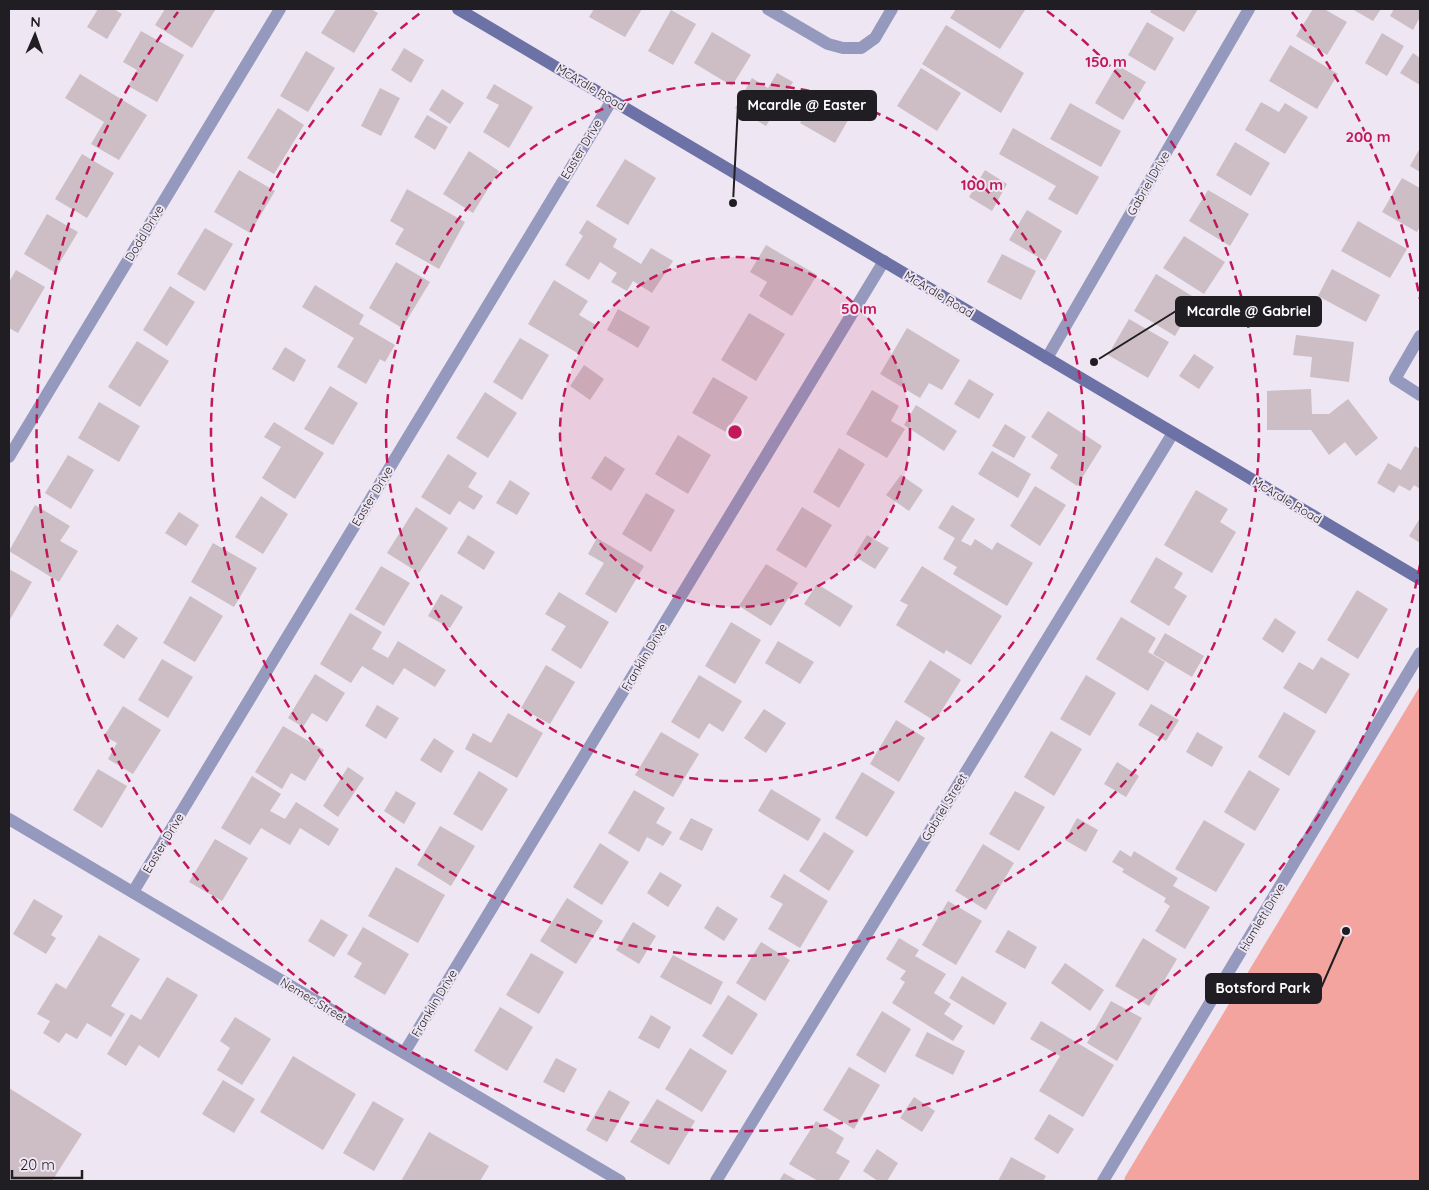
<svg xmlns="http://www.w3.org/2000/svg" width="1429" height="1190" font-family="Quicksand,sans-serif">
<rect width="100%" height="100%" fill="#eee6f2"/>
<!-- green -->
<path fill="#f3a49e" d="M1420 686V1181H1124L1125 1177Z"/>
<!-- building -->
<path fill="#ccbec4" d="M98 9H114L122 14 107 39 87 27Z
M165 9H214L215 10 192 48 155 25Z
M336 9H371L378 13 354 53 321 33Z
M594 9H642L625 37 589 17Z
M956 9H1022L1025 10 1000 49 950 18Z
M1152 9H1198L1184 32 1150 12Z
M1313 9H1324L1347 22 1327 55 1296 36Z
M1352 9H1381L1373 21Z
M1394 9H1420V17L1413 30 1390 16Z
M671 10 696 24 673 65 648 51Z
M1147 22 1174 38 1155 71 1128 55Z
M946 25 1024 73 1001 113 922 64Z
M141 31 184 55 157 102 128 86 137 70 123 62Z
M712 32 751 55 732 86 694 63Z
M1382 33 1404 46 1387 76 1365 63Z
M1290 45 1338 74 1317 109 1269 81Z
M404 48 424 60 411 83 391 70Z
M306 51 335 68 308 112 280 96Z
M1413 53 1420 58V85L1400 73Z
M1117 65 1146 82 1123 120 1095 103Z
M921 68 961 93 937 131 897 106Z
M777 73 793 82 766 126 735 108 752 78 768 88Z
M80 74 147 115 119 160 91 144 104 122 65 98Z
M494 84 533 107 509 148 483 132 499 105 486 98Z
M380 88 400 98 381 136 361 126Z
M442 89 464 103 450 124 429 110Z
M818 93 852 113 835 143 800 123Z
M1261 102 1279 112 1285 103 1308 117 1285 154 1245 130Z
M1070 103 1121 131 1101 167 1050 139Z
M278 108 304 125 274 174 247 158Z
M427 115 448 127 435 150 414 137Z
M1013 128 1099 177 1077 215 1048 199 1056 186 999 154Z
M1235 142 1270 163 1251 196 1216 175Z
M1420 148V172L1410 166Z
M469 151 499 171 473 213 443 194Z
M82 154 114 173 87 218 55 199Z
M625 159 656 178 628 225 596 206Z
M239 170 275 191 250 233 214 212Z
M985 170 1007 184 992 211 969 197Z
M1402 178 1420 188V226L1417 232 1382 212Z
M407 189 465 222 439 269 395 244 404 229 390 221Z
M1208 190 1249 214 1230 246 1189 221Z
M1027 210 1062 231 1045 261 1009 240Z
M47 214 78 232 54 272 24 254Z
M587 220 617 239 613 247 641 264 651 248 673 261 652 293 633 281 627 291 611 282 617 273 600 262 589 280 565 265 583 236 579 233Z
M1358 221 1407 249 1390 278 1341 251Z
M205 228 233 244 205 291 177 274Z
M1184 236 1225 262 1204 294 1163 268Z
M766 245 817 275 792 316 759 296 767 282 750 272Z
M1002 254 1036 271 1021 300 987 282Z
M396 262 430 282 402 328 369 308Z
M1332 269 1380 295 1366 322 1318 296Z
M16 270 45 287 18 333 9 328V282Z
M1156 274 1197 299 1175 336 1134 311Z
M554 280 588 301 579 315 596 325 579 354 528 324Z
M315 285 364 315 359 324 395 345 385 362 380 359 366 384 337 367 354 338 302 307Z
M170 286 195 302 167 346 143 330Z
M618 309 650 327 638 348 607 330Z
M749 313 785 334 756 381 721 360Z
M1129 319 1169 342 1148 378 1108 355Z
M907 328 960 360 942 390 929 383 920 398 880 374Z
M1296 335 1354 342 1349 382 1310 377 1312 357 1293 355Z
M520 338 549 355 522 400 493 382Z
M137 341 169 361 140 407 108 387Z
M285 347 306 360 294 382 272 369Z
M1194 354 1214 367 1199 389 1179 376Z
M584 365 604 379 590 400 570 386Z
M713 377 748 397 726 432 692 413Z
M969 379 994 394 979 419 954 404Z
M330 386 358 403 333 445 304 429Z
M1311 389 1312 414H1329L1348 399 1378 438 1356 456 1345 442 1329 455 1311 430H1267V391Z
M872 390 899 406 891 421 905 429 887 458 846 434Z
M485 392 517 413 488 458 456 438Z
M99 402 140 426 119 462 78 438Z
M916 405 957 431 944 451 904 425Z
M1048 411 1102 446 1077 486 1050 468 1058 455 1031 437Z
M274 422 324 453 295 499 262 478 281 447 264 437Z
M1005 424 1026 437 1014 458 992 446Z
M678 435 711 455 688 494 655 474Z
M1415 446 1420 449V489L1414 485 1410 491 1399 485 1394 493 1377 483 1388 463 1401 470Z
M839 448 865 464 839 508 813 492Z
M992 451 1031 474 1018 498 978 474Z
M448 454 477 473 468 487 483 496 474 510 459 501 450 515 421 497Z
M68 455 94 470 71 509 45 493Z
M605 456 625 469 611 491 591 478Z
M901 475 923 490 909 511 886 495Z
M510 480 530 493 517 515 496 503Z
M1035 486 1066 505 1040 546 1010 526Z
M1196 490 1228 509 1220 522 1236 532 1212 573 1164 545Z
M646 493 675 510 651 552 622 534Z
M261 496 288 514 263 554 235 537Z
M35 505 70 526 60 541 78 551 59 582 9 551Z
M952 505 975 519 961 541 971 546 975 539 992 550 997 542 1033 563 1007 606 953 574 957 567 943 559 955 538 938 528Z
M416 507 448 528 419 573 387 553Z
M802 507 832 525 806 568 776 550Z
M179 512 199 525 186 546 165 533Z
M1420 518V543L1409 536Z
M468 535 495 552 484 570 457 553Z
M867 535 889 548 875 569 854 556Z
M597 538 644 566 616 613 585 594 604 563 588 554Z
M213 543 257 568 234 607 191 582Z
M1156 557 1183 573 1174 588 1187 596 1169 626 1130 602Z
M766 564 798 583 771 626 739 606Z
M381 566 410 583 384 626 355 609Z
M922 566 1002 616 971 665 946 650 944 654 896 625 908 605 900 601Z
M9 569 32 582 9 621Z
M817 584 853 606 840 627 804 604Z
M1357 590 1388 609 1358 659 1327 640Z
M559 592 609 622 581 669 551 650 566 626 545 614Z
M441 594 463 607 450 628 428 616Z
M190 596 223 616 195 662 163 643Z
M350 613 382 632 372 649 388 658 398 641 446 670 435 687 404 668 393 685 362 666 351 683 320 664Z
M1121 617 1156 638 1148 652 1165 662 1148 691 1096 659Z
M1275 618 1296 632 1283 653 1262 639Z
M731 622 761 640 735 684 705 666Z
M117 624 138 638 124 659 103 645Z
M1165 633 1204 656 1192 677 1153 654Z
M778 641 814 662 800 684 765 663Z
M1321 657 1350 674 1326 714 1283 688 1299 662 1313 670Z
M162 659 193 677 168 718 138 700Z
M930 660 961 680 935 721 904 702Z
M546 665 575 682 550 724 521 708Z
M315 674 345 693 327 722 312 713 303 727 288 718Z
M699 675 742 701 723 732 709 723 699 739 671 722Z
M1086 675 1116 693 1090 736 1060 719Z
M1151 704 1179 720 1166 741 1138 725Z
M377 705 399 718 386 739 365 726Z
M123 706 161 730 133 774 108 759 117 743 104 736Z
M764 709 786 723 766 753 744 738Z
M1284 712 1316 731 1289 776 1258 757Z
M508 713 543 733 517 778 465 749 473 733 491 743Z
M896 720 925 738 899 782 870 764Z
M283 726 324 750 305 781 291 773 282 789 255 772Z
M1051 731 1082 749 1054 796 1024 777Z
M661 732 699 754 673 797 635 775Z
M1197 732 1223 747 1212 767 1186 752Z
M434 738 454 751 441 773 420 760Z
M1117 762 1139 776 1126 797 1104 784Z
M348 767 364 778 338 817 323 806Z
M98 769 127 786 102 828 73 810Z
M1249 770 1280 789 1255 831 1224 812Z
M479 771 508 789 482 831 453 814Z
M862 772 895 792 867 837 835 818Z
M252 776 281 794 270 811 285 819 296 802 339 829 329 846 300 828 290 845 261 828 250 845 221 828Z
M771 789 821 819 808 841 758 811Z
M634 790 665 808 656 823 672 832 663 846 647 837 639 852 608 833Z
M396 791 416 803 404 824 384 811Z
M1015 791 1045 807 1019 851 989 834Z
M691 818 713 829 702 851 679 839Z
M1077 818 1098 830 1086 852 1065 840Z
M1204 820 1245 844 1216 892 1175 869Z
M440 826 475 846 451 886 417 865Z
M824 832 854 851 829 891 799 871Z
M215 839 248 858 222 901 189 882Z
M600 843 629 862 602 905 573 887Z
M983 844 1014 863 986 910 955 891Z
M1120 850 1131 857 1134 851 1178 878 1173 886 1210 907 1185 949 1155 931 1170 906 1164 902 1166 898 1122 872 1124 869 1112 862Z
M396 867 445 895 418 943 368 916Z
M660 872 682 885 668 907 647 893Z
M784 874 828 901 800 948 768 929 783 904 770 897Z
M567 898 603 921 576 964 540 941Z
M34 899 63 916 51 935 56 938 46 954 13 934Z
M948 901 982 921 956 965 922 945Z
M717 906 738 919 724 941 704 928Z
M321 919 348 935 334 957 308 941Z
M633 922 656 936 639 964 616 950Z
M363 927 409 954 385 995 354 977 362 963 347 954Z
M1008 930 1037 947 1025 969 995 952Z
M99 935 140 959 111 1006 125 1014 111 1037 87 1023 77 1039 66 1033 59 1043 43 1033 50 1021 37 1014 56 983 66 989Z
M899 938 919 950 915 956 946 974 934 993 951 1004 944 1014 963 1026 953 1041 892 1003 905 982 900 979 906 971 886 959Z
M1143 938 1177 959 1149 1006 1115 986Z
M761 942 790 960 765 1001 736 983Z
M531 953 564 972 539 1014 506 995Z
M673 955 723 982 711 1005 660 977Z
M1065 963 1104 990 1090 1011 1051 983Z
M962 976 1007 1003 994 1025 949 998Z
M167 977 198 995 159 1058 139 1045 126 1066 107 1054 131 1014 141 1020Z
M728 995 758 1014 732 1055 702 1036Z
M1111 1001 1142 1018 1117 1061 1087 1043Z
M500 1007 533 1027 507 1071 474 1051Z
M882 1011 911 1029 885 1073 856 1055Z
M651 1015 671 1027 659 1049 638 1038Z
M235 1017 271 1039 242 1085 217 1070 230 1048 220 1041Z
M1041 1021 1114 1065 1083 1117 1039 1091 1060 1056 1030 1039Z
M927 1032 965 1051 953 1075 915 1056Z
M690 1048 727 1071 702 1112 665 1089Z
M293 1056 356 1094 323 1150 260 1112Z
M556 1058 577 1069 564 1093 543 1082Z
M849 1067 880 1085 854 1129 823 1110Z
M223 1080 255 1099 234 1133 202 1114Z
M9 1088 82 1134 52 1181H9Z
M609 1090 630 1102 607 1142 586 1130Z
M914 1097 935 1111 922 1132 900 1118Z
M657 1099 695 1121 669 1165 630 1142Z
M373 1101 404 1119 374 1171 343 1153Z
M1049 1114 1074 1129 1058 1154 1034 1139Z
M816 1121 844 1138 836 1153 850 1161 838 1181H818L789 1164Z
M429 1132 489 1166 480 1181H401Z
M877 1149 898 1163 887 1181H878L863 1171Z
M1011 1157 1046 1176 1043 1181H998Z
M784 1173 798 1181H779Z"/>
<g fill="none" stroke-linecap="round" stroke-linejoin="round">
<!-- minor -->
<path stroke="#9599bd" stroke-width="12" d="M768 9 828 44 843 48H861L875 38 892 9
M1420 336 1395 379 1420 395
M1047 358 1249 9
M9 457 280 9
M9 819 620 1181
M133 892 612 100
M404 1053 884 261
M716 1181 1173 433
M1103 1181 1420 653"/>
<!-- secondary -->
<path stroke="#6d72a6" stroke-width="12" d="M458 9 1420 579"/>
</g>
<!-- distance rings -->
<circle cx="735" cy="432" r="175" fill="#c2185b" fill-opacity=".12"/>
<g fill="none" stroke="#c2185b" stroke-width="2.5" stroke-dasharray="9 6">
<circle cx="735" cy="432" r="175"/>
<circle cx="735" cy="432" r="349"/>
<path d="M1047 11A524 524 0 1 1 423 11"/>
<path d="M1420 565A698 698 0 1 1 178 12M1292 12A698 698 0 0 1 1420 299"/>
</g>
<g text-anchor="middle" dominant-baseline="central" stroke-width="4" stroke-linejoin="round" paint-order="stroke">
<!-- street labels -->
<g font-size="12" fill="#201e22" stroke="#eee6f2">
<text transform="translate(591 87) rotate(31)">McArdle Road</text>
<text transform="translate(581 149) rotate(-59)">Easter Drive</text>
<text transform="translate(1148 183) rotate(-60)">Gabriel Drive</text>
<text transform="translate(144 233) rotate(-59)">Dodd Drive</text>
<text transform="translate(939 294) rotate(31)">McArdle Road</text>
<text transform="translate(372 496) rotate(-59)">Easter Drive</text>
<text transform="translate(1287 500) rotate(31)">McArdle Road</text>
<text transform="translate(644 657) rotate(-59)">Franklin Drive</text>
<text transform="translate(944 807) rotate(-59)">Gabriel Street</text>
<text transform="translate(163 843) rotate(-59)">Easter Drive</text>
<text transform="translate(1262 917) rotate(-59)">Hamlett Drive</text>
<text transform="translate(314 1000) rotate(31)">Nemec Street</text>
<text transform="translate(434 1003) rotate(-59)">Franklin Drive</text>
</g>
</g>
<circle cx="735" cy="432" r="8" fill="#c2185b" stroke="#eee6f2" stroke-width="2.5"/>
<g font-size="15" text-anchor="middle" font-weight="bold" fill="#c2185b" stroke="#eee6f2" stroke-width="4" stroke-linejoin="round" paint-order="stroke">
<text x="1106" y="67">150 m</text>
<text x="1368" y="142">200 m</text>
<text x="982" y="190">100 m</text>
<text x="859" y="314">50 m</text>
</g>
<!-- callouts -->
<path fill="none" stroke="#201e22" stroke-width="2" d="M733 203L738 105M1094 362L1176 311M1346 931L1321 988"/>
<g fill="#201e22" stroke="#eee6f2" stroke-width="2">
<circle cx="733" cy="203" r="5"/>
<circle cx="1094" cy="362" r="5"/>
<circle cx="1346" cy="931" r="5"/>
</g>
<g fill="#201e22" stroke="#201e22" stroke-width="2">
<rect x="738" y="91" width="138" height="29" rx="5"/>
<rect x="1176" y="297" width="145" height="29" rx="5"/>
<rect x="1206" y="974" width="115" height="29" rx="5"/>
</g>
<g font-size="14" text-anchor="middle" font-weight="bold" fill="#fff">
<text x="807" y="110">Mcardle @ Easter</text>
<text x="1249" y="316">Mcardle @ Gabriel</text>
<text x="1263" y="993">Botsford Park</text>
</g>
<!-- border -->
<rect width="1429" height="1190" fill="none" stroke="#201e22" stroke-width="20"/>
<!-- north arrow -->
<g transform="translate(35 35) rotate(2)" stroke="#eee6f2" stroke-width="4" paint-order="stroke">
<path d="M0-4L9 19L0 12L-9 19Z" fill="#201e22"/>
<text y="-8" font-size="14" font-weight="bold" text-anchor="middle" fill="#201e22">N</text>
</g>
<!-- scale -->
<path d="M12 1170v8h70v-8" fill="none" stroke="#201e22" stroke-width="2.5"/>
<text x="20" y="1170" font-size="15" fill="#201e22" stroke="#eee6f2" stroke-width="4" paint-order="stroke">20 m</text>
</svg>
